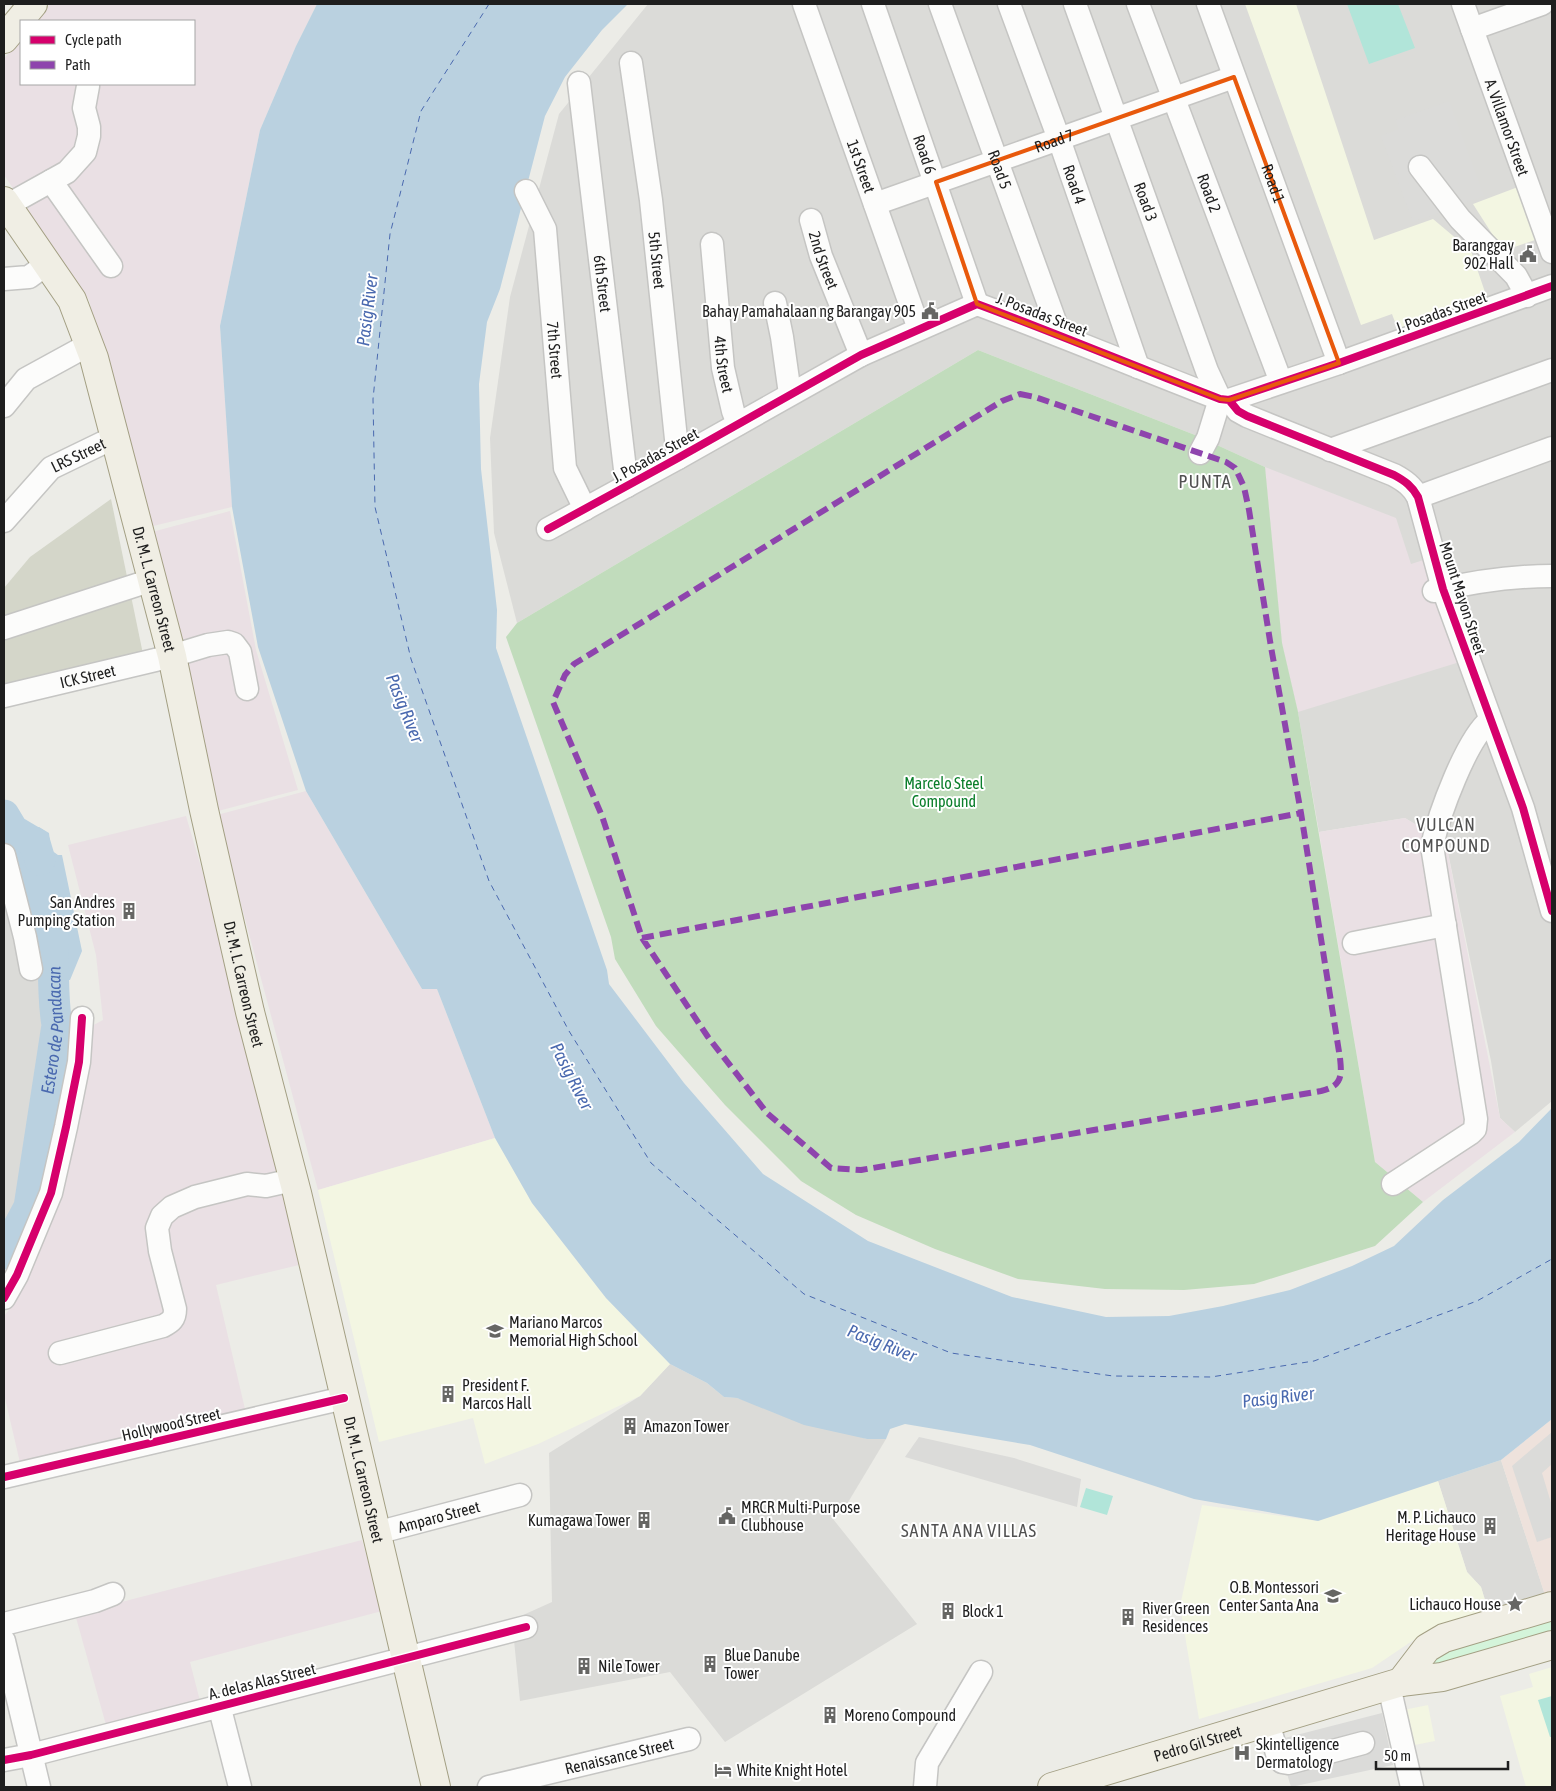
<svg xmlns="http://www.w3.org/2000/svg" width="1556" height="1791" font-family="'Asap Condensed',sans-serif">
<rect width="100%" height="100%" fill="#ecece7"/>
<!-- residential -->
<path fill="#dbdbd8" d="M648 4H1552V1101L1515 1132 1500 1118 1491 1061 1446 843 1405 818 1319 832 1298 712 1282 643 1265 467 1195 435 978 350 517 623 494 533 490 438 510 297 559 114Z
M4 840 13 857 38 953 43 1049 24 1200 4 1237Z
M670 1364 707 1383 724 1397 737 1398 867 1439H886L847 1504 833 1519 917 1624 725 1742 670 1672 520 1701 512 1620 552 1602 549 1453 640 1396Z
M1501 1460 1545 1595 1489 1613 1481 1587 1467 1572 1438 1481Z"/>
<!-- commercial -->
<path fill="#eee2dc" d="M1552 1419V1593L1545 1595 1501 1460Z"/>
<!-- industrial -->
<path fill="#eae0e4" d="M50 4H317L296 46 260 130 220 326 232 507 149 527 89 300 4 175V59L21 38V84H194V21H36Z
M1265 467 1396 518 1411 564 1430 558 1463 661 1298 712 1282 643Z
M230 511 256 650 298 790 218 811 152 532Z
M306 791 422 989H437L495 1138 318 1190 217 815Z
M186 816 219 928 299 1265 216 1285 245 1409 21 1467 4 1394V1316L17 1300 50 1211 86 1029 103 1020 96 955 68 845Z
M1405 818 1446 843 1500 1118 1515 1132 1423 1202 1375 1162 1319 832Z
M362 1540 382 1611 190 1662 200 1701 106 1725 75 1614Z"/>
<!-- education -->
<path fill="#f3f6e2" d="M1245 4H1296L1374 240 1433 219 1471 251 1486 295 1398 330 1392 314 1361 325Z
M1518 187 1538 239 1503 251 1473 204Z
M495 1138 532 1203 606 1298 670 1364 640 1396 538 1444 485 1464 473 1418 379 1442 318 1190Z
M1438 1481 1467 1572 1481 1587 1489 1613 1418 1637 1372 1668 1199 1719 1180 1606 1202 1505 1318 1521Z
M1552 1667V1787H1526L1500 1696 1533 1687 1529 1674Z
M1428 1705 1435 1741 1410 1746 1403 1710Z"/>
<!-- construction -->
<path fill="#d4d6c9" d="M111 499 143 654 4 685V588L30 557Z"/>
<!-- forest -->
<path fill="#c1dcbc" d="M978 350 1195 435 1265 467 1282 643 1298 712 1375 1162 1423 1202 1375 1246 1254 1284 1184 1290 1105 1289 1018 1279 935 1249 856 1215 801 1181 725 1105 656 1026 615 959 611 937 506 637 517 623Z"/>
<!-- park -->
<path fill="#d4f4da" d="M1552 1613V1638L1439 1668 1433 1661 1434 1653Z"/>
<!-- pitch -->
<path fill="#b1e5d9" d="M1347 4H1398L1415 48 1369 64Z
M1086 1488 1113 1496 1107 1515 1080 1507Z
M1552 1696V1737H1550L1538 1700Z"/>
<!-- parking -->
<path fill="#dbdbd9" d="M1449 101 1484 196 1413 222 1381 136 1399 129 1396 120Z
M1552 1432V1464L1542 1473 1552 1506V1537L1537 1542 1512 1466Z
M919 1437 1014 1458 1081 1479 1077 1507 905 1457Z
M1382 1713 1393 1765 1291 1787 1277 1740Z"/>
<!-- water -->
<path fill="#bad1e0" d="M317 4H628L602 30 565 77 545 116 500 289 487 322 479 384 481 469 497 610 496 648 607 970 609 984 684 1083 763 1174 868 1241 1012 1297 1106 1317 1169 1316 1223 1306 1290 1290 1352 1266 1394 1246 1443 1200 1519 1142 1552 1108V1419L1501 1460 1318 1521 1194 1499 1030 1445 905 1424 890 1429 886 1439H867L804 1425 737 1398 724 1397 707 1383 670 1364 606 1298 532 1203 495 1138 437 989H422L306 791 258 647 232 507 220 326 260 130 296 46Z
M21 825 26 831 39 827 49 833 51 850 58 855H62L82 951 70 980 40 978 43 972 38 942 18 861 5 835Z"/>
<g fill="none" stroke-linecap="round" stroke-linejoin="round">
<!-- river -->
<g stroke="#bad1e0" stroke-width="31">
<path d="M4 815 13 830 35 843 40 860"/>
<path id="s1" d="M4 1254 29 1207 57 1025C52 996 54 966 53 936"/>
</g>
<!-- ferry -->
<path stroke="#4a69af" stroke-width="1" stroke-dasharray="6 5" stroke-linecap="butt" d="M489 4 421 111 390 234 373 399 375 507 411 659 489 881 569 1031 651 1163 804 1294 951 1353 1113 1376 1211 1377 1314 1361 1477 1301 1552 1259"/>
<!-- minor casing -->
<g stroke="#c5c5c3" stroke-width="25">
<g id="minor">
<path id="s2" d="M804 4 919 329"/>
<path id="s3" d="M873 4 977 304"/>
<path id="s4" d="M940 4 1060 335"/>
<path id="s5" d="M1009 4 1059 139 1138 367"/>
<path id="s6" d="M1075 4 1207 371 1220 399 1208 438 1200 453"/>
<path id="s7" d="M1138 4 1281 382"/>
<path id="s8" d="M1208 4 1339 363"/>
<path id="s9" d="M1463 4 1552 252"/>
<path d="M1472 29 1542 4"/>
<path id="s10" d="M631 63 651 200 678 458"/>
<path id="s11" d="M579 83 627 486"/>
<path d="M1420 167 1460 219 1516 276 1527 296"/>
<path d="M51 181 111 266"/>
<path id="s12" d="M526 191 545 229 565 468 585 509"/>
<path id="s13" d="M875 204 1234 77"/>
<path d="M4 207 67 172 85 152 89 136V127L84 108 88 86"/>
<path id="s14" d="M811 220 821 256 861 355"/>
<path id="s15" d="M712 244 723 368 733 411 738 424"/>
<path d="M4 279 29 277 47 264"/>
<path d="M775 303 782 337 790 394"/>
<path d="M1229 400 1238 411 1247 416 1394 475C1405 481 1412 486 1418 497L1443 589 1523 808 1552 911"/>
<path d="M4 406 26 379 90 344"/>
<path d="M1330 450 1552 370"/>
<path d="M1418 497 1552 448"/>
<path id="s16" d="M4 521 51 468 115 437"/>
<path d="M548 529 678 458 861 355 977 304C1058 334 1139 368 1220 399L1229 400 1339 363 1552 286"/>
<path d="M1434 591C1472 582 1513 576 1552 576"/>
<path d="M4 628 152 580"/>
<path id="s17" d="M4 696 172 656 208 645 228 642 234 644 240 652 247 689"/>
<path d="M4 855 25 937 31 969"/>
<path d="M1354 943 1445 925"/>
<path d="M1393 1184 1471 1133 1475 1129 1476 1119 1432 846C1439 814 1466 740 1490 720"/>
<path d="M4 1298 17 1275 51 1193 66 1127 79 1062 82 1018"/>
<path d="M60 1353 163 1326C171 1322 175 1319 175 1309L160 1251 157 1228 162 1216 172 1207 195 1197 247 1184 266 1186 293 1180"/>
<path d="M4 1477 344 1398"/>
<path id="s18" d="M376 1533 520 1495"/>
<path d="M4 1624 95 1601 113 1594"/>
<path d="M4 1641 39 1787"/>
<path d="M1389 1686 1412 1787"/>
<path d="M219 1705 240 1787"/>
<path d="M1268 1722 1278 1757 1282 1762 1288 1763 1363 1743"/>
<path d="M4 1760 31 1755 526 1627"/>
<path id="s19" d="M489 1787 689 1739"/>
<path d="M925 1787 927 1763 981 1672"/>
</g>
</g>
<!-- major casing -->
<g stroke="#a39f83" stroke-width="30">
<g id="major">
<path d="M4 39 33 4"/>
<path id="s20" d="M4 201 72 300 94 358 172 656 204 810 250 1012 297 1193 436 1787"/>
<path d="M1401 1682 1427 1648 1444 1638 1552 1606"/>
<path id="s21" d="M1052 1787 1401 1682 1442 1677 1552 1645"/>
</g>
</g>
<!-- minor -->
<use href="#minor" stroke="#fcfcfb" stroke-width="22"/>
<!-- major -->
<use href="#major" stroke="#f0eee4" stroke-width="28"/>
<!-- quiet -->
<path stroke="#8e44ad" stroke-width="6" stroke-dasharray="12 6" stroke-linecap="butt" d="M1020 394 1035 397 1226 462 1235 468 1239 476 1244 487 1249 510 1271 647 1301 813 1340 1058C1342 1076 1342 1086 1321 1091L861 1170 831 1168 767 1113 708 1037 642 938 602 816 553 702 565 675 574 664 1002 401Z
M642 938 1301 813"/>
<!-- cycleway casing -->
<g stroke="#fff" stroke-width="11">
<path id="cycleway" d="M1229 400 1238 411 1247 416 1394 475C1405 481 1412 486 1418 497L1443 589 1523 808 1552 911
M548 529 678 458 861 355 977 304C1058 334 1139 368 1220 399L1229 400 1339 363 1552 286
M4 1298 17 1275 51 1193 66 1127 79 1062 82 1018
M4 1477 344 1398
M4 1760 31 1755 526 1627"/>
</g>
<!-- cycleway -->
<use href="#cycleway" stroke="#d6006c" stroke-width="8"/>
</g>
<!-- marked area -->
<path fill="none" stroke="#e8590c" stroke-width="4" stroke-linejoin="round" d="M1234 77 1339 363 1229 400 1220 399 977 304 936 182Z"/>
<!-- icons -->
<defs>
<g id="civic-bare" transform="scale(1.35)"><path d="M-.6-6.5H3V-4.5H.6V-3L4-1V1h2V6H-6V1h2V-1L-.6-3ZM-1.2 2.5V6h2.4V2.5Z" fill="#666664" stroke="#fff" stroke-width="2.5" paint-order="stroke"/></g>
<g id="building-bare" transform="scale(1.35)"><path d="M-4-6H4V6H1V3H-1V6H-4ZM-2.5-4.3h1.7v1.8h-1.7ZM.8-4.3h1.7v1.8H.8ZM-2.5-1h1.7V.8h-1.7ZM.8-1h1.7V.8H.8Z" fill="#666664" stroke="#fff" stroke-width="2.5" paint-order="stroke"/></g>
<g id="school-bare" transform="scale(1.35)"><path d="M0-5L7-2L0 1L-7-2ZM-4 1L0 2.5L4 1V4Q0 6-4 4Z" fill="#666664" stroke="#fff" stroke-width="2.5" paint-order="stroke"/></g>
<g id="sight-bare" transform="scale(1.35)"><path d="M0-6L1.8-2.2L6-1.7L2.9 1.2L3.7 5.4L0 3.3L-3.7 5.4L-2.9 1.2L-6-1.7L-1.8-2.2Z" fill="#666664" stroke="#fff" stroke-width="2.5" paint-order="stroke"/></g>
<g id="hospital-bare" transform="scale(1.35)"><path d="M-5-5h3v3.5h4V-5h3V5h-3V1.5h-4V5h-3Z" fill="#666664" stroke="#fff" stroke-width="2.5" paint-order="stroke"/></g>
<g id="hotel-bare" transform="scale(1.35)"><path d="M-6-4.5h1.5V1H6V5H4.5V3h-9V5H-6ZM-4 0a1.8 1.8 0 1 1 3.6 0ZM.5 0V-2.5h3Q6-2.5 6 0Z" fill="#666664" stroke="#fff" stroke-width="2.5" paint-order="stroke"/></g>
</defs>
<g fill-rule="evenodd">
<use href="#civic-bare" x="1528" y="254"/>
<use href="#civic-bare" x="930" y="311"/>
<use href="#building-bare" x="129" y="911"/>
<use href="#school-bare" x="495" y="1331"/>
<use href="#building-bare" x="448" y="1394"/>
<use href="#building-bare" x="630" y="1426"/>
<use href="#civic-bare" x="727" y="1516"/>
<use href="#building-bare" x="644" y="1520"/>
<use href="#building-bare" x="1490" y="1526"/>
<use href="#school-bare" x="1333" y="1596"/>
<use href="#sight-bare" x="1515" y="1604"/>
<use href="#building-bare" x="948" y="1611"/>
<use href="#building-bare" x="1128" y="1617"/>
<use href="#building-bare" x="710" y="1664"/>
<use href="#building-bare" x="584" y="1666"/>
<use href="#building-bare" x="830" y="1715"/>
<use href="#hospital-bare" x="1242" y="1753"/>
<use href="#hotel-bare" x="723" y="1770"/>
</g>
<g text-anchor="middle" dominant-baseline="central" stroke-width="4" stroke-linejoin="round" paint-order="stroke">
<!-- street labels -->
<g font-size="16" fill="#1e1e1e" stroke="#fff">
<text stroke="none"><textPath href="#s9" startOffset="131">A. Villamor Street</textPath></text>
<text stroke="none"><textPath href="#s13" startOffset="190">Road 7</textPath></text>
<text stroke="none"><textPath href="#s3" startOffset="159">Road 6</textPath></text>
<text stroke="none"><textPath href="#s2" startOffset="172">1st Street</textPath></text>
<text stroke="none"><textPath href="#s4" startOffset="176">Road 5</textPath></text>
<text stroke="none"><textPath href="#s8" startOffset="191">Road 1</textPath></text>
<text stroke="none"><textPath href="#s5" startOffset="192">Road 4</textPath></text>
<text stroke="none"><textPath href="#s7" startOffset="202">Road 2</textPath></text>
<text stroke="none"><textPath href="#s6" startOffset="210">Road 3</textPath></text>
<text stroke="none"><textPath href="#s14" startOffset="42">2nd Street</textPath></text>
<text stroke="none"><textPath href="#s10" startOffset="199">5th Street</textPath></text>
<text stroke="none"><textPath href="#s11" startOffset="202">6th Street</textPath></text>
<text transform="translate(1441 312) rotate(-20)">J. Posadas Street</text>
<text transform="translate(1042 314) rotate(21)">J. Posadas Street</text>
<text stroke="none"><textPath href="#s12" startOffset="164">7th Street</textPath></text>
<text stroke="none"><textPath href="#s15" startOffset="121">4th Street</textPath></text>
<text transform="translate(655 455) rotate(-29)">J. Posadas Street</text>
<text stroke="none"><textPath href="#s16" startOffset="101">LRS Street</textPath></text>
<text stroke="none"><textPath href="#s20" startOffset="421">Dr. M. L. Carreon Street</textPath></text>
<text transform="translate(1463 598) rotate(72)">Mount Mayon Street</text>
<text stroke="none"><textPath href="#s17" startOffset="86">ICK Street</textPath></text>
<text stroke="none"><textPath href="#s20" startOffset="826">Dr. M. L. Carreon Street</textPath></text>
<text transform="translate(171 1424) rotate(-13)">Hollywood Street</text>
<text stroke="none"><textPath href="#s20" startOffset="1336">Dr. M. L. Carreon Street</textPath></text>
<text stroke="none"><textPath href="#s18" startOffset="65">Amparo Street</textPath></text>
<text transform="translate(262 1681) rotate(-14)">A. delas Alas Street</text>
<text stroke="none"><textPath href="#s21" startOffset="152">Pedro Gil Street</textPath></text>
<text stroke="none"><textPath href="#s19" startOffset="134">Renaissance Street</textPath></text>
</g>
<!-- poi labels -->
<g font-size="16" fill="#1e1e1e" stroke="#fff" text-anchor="start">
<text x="1514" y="245" text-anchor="end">Baranggay<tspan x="1514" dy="18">902 Hall</tspan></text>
<text x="916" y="311" text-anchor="end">Bahay Pamahalaan ng Barangay 905</text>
<text x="115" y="902" text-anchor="end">San Andres<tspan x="115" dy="18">Pumping Station</tspan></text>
<text x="509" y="1322">Mariano Marcos<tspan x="509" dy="18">Memorial High School</tspan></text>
<text x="462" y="1385">President F.<tspan x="462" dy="18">Marcos Hall</tspan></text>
<text x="644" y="1426">Amazon Tower</text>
<text x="741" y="1507">MRCR Multi-Purpose<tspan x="741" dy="18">Clubhouse</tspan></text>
<text x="1476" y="1517" text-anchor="end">M. P. Lichauco<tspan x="1476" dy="18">Heritage House</tspan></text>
<text x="630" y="1520" text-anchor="end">Kumagawa Tower</text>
<text x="1319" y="1587" text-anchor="end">O.B. Montessori<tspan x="1319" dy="18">Center Santa Ana</tspan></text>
<text x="1501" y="1604" text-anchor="end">Lichauco House</text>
<text x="1142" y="1608">River Green<tspan x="1142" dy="18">Residences</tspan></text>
<text x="962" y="1611">Block 1</text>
<text x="724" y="1655">Blue Danube<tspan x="724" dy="18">Tower</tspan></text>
<text x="598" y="1666">Nile Tower</text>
<text x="844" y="1715">Moreno Compound</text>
<text x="1256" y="1744">Skintelligence<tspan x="1256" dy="18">Dermatology</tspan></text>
<text x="737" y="1770">White Knight Hotel</text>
</g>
<!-- park labels -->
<g font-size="16" fill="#0a7e2a" stroke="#fff">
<text x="944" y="783">Marcelo Steel<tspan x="944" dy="18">Compound</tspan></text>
</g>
<!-- water labels -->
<g font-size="18" font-style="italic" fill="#4a69af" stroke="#fff">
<text transform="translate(367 310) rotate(-83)">Pasig River</text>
<text transform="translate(405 708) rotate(68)">Pasig River</text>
<text stroke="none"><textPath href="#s1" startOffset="232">Estero de Pandacan</textPath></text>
<text transform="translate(572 1076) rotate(63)">Pasig River</text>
<text transform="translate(882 1343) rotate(22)">Pasig River</text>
<text transform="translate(1278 1397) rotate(-7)">Pasig River</text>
</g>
<!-- neighbourhood labels -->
<g font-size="18" letter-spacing="1" fill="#515151" stroke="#fff">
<text x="1446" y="824">VULCAN<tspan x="1446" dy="21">COMPOUND</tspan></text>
<text x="969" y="1530">SANTA ANA VILLAS</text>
</g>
<!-- quarter labels -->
<g font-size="19" letter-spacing="1" fill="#515151" stroke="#fff">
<text x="1205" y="481">PUNTA</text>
</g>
</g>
<!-- border -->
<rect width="1556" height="1791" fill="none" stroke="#1e1e1e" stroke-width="10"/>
<!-- legend -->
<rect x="20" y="20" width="175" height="65" fill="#ffffff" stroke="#a5a5a5"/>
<rect x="30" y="36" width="25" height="8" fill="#d6006c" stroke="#a5a5a5"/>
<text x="65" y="45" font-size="15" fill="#1e1e1e">Cycle path</text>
<rect x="30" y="61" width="25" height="8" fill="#8e44ad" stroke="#a5a5a5"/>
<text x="65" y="70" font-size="15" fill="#1e1e1e">Path</text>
<!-- scale -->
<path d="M1376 1761v8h132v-8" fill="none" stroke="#1e1e1e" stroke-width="2.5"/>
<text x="1384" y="1761" font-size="15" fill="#1e1e1e" stroke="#ffffff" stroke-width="4" paint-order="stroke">50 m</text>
</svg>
